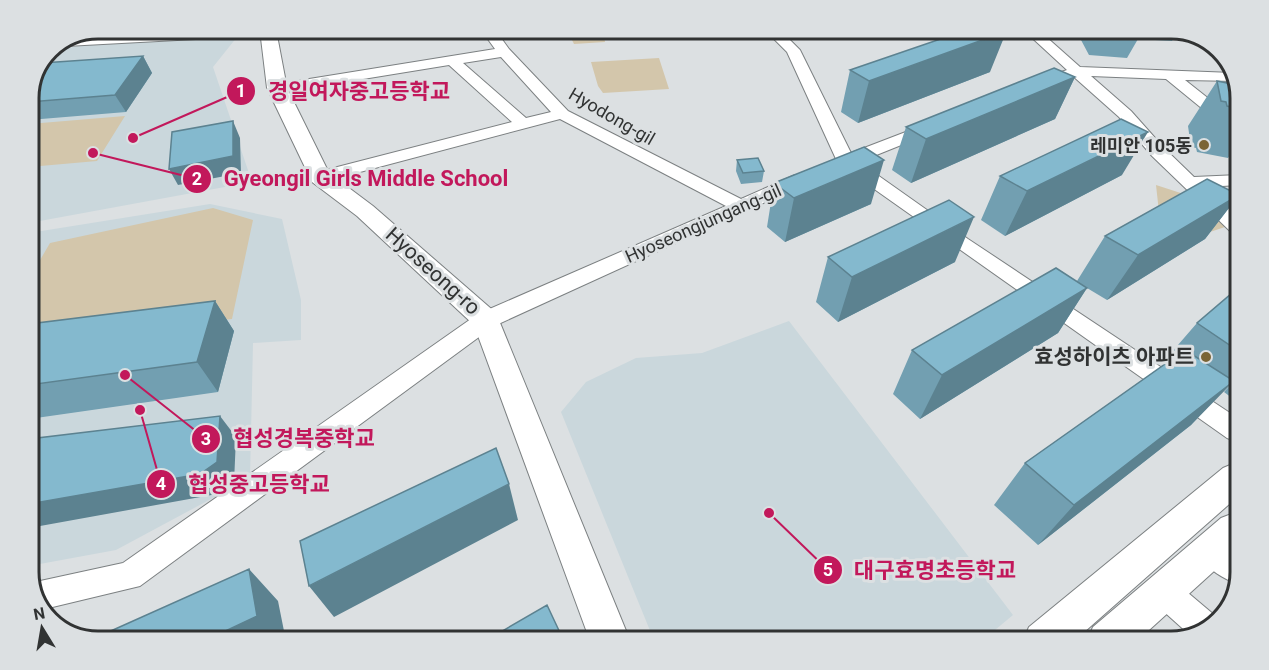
<svg xmlns="http://www.w3.org/2000/svg" width="1269" height="670" font-family="Roboto,'Noto Sans KR',sans-serif">
<rect width="100%" height="100%" fill="#dce0e2"/>
<!-- built -->
<path fill="#cad7dc" d="M237 37 213 67 252 182 29 223V94L48 52 83 45Z
M210 204 282 219 301 300V340L253 343 250 478 116 550 29 566V233Z
M789 321 1013 615 983 640 653 638 561 412 586 382 636 358 702 353Z"/>
<!-- green -->
<path fill="#d3c6ab" d="M572 32H603L605 42 574 44 570 36Z
M659 58 669 89 603 93 598 86 591 62Z
M125 116 97 161 29 167V124Z
M1156 185 1193 197 1225 227 1201 235 1159 212Z
M213 208 253 220 232 319 29 342V279L50 243Z"/>
<g fill="none" stroke-linecap="round" stroke-linejoin="round">
<!-- minor casing -->
<g stroke="#7c8082" stroke-width="2">
<path id="minor" d="M226 29 296 30 289 34 66 46 61 44 77 37Z
M482 31H496L509 49 568 111 741 199 795 175H807L810 179 807 183 494 326 140 586 40 610 31 583 123 563 478 314 726 206 560 119 326 181H314L311 177 314 173 512 122 449 65 277 93 269 88 272 85 495 49ZM501 57 551 112 526 118 463 63Z
M768 33H783L800 50 851 153 924 125H936L938 128 936 131 859 162 968 239 1236 417 1235 441 1227 438 843 167 837 166 834 162 836 159 787 52Z
M1029 35H1044L1080 67 1233 73 1236 81 1185 80 1233 118 1235 121 1233 124H1221L1166 79 1091 76 1131 111 1164 148 1194 177 1239 175V185L1205 187 1239 218 1238 234 1231 232 1152 156 1119 117 1074 77 1046 87H1036L1034 84 1036 81 1067 70Z
M1188 36H1202L1221 52H1212Z
M1211 536 1221 540 1234 550 1233 582C1218 576 1203 565 1197 550L1201 540Z
M1163 576 1174 581 1219 619 1209 630 1191 636 1152 601 1148 591 1152 581Z"/>
</g>
<!-- major casing -->
<g stroke="#7c8082" stroke-width="2">
<path id="major" d="M260 30H276L287 88 329 173 373 206 496 313 629 638H589L474 325 357 216 312 182 267 88Z
M1235 463V499L1074 641H1023L1029 627 1223 468Z
M1234 513V553L1137 641H1087L1093 627 1221 518Z"/>
</g>
<!-- minor -->
<use href="#minor" fill="#fff" fill-rule="evenodd"/>
<!-- major -->
<use href="#major" fill="#fff" fill-rule="evenodd"/>
</g>
<!-- wall -->
<path fill="#729fb1" d="M1083 35 1175 36 1172 41 1138 39 1127 58 1089 55 1081 40Z
M143 56 152 73 126 112 29 120V94Z
M850 70 990 72 858 123 841 112Z
M1075 77 1055 119 911 183 892 170 906 127Z
M1217 81 1240 94V142L1228 158 1197 152 1196 148 1191 147 1188 126Z
M737 160 764 171 762 182 741 184 736 171Z
M1122 175 1005 236 981 220 1000 176Z
M774 183 871 204 785 242 767 227Z
M1239 195 1205 239 1107 300 1087 288 1058 333 920 419 893 394 912 350 1077 281 1105 236Z
M828 257 955 262 838 322 816 302Z
M1238 288 1236 376 1191 425 1038 545 994 505 1025 463 1175 357 1171 353 1197 323Z
M215 301 234 331 218 392 29 419V324Z
M1236 379V401L1224 392Z"/>
<!-- shaded-wall -->
<path fill="#5c8290" d="M999 34 1005 35 990 72 858 123 869 81Z
M143 56 152 73 126 112 115 95Z
M1075 77 1055 119 911 183 926 139Z
M233 121 240 138 241 173 178 185 169 169Z
M1148 132 1122 175 1005 236 1027 191Z
M884 160 871 204 785 242 794 198Z
M1239 195 1205 239 1107 300 1138 255Z
M974 217 955 262 838 322 852 277Z
M1087 288 1058 333 920 419 942 375Z
M215 301 234 331 218 392 197 362Z
M1234 381 1191 425 1038 545 1074 505Z
M220 416 236 437 234 483 217 494 29 528V504Z
M509 484 518 520 334 617 309 586Z
M249 569 278 601 285 636 217 635Z"/>
<!-- building -->
<path fill="#84b9ce" stroke="#5c8290" stroke-width="1.5" d="M955 34H999L869 81 850 70Z
M143 56 115 95 29 102V94L42 63Z
M1054 68 1075 77 926 139 906 127Z
M1217 81 1237 85 1240 94V109L1227 106 1226 102 1221 101Z
M1121 119 1148 132 1027 191 1000 176Z
M233 121V156L169 169 172 132Z
M864 147 884 160 794 198 774 183Z
M758 158 764 171 743 173 737 160Z
M1207 179 1239 195 1138 255 1105 236Z
M949 200 974 217 852 277 828 257Z
M1056 268 1087 288 942 375 912 350Z
M1238 288 1237 350 1197 323Z
M215 301 197 362 29 385V324Z
M1185 350 1234 381 1074 505 1025 463Z
M220 416 217 462 200 474 29 504V439Z
M496 448 509 484 309 586 300 541Z
M249 569 257 616 217 635 104 634Z
M547 605 562 637H492Z"/>
<!-- markers -->
<g fill="#7a6434" stroke="#dce0e2" stroke-width="2">
<circle cx="1204" cy="145" r="6"/>
<circle cx="1206" cy="357" r="6"/>
</g>
<g text-anchor="middle" dominant-baseline="central" stroke-width="6" stroke-linejoin="round" paint-order="stroke">
<!-- far-street labels -->
<g font-size="18" fill="#313333" stroke="#dce0e2">
<text transform="translate(612 116) rotate(30)">Hyodong-gil</text>
<text transform="translate(703 223) rotate(-24)">Hyoseongjungang-gil</text>
</g>
<!-- far-poi labels -->
<g font-size="18" font-weight="bold" fill="#313333" stroke="#dce0e2" text-anchor="end">
<text x="1192" y="145">레미안 105동</text>
</g>
<!-- street labels -->
<g font-size="21" fill="#313333" stroke="#dce0e2">
<text transform="translate(433 271) rotate(42)">Hyoseong-ro</text>
</g>
<!-- poi labels -->
<g font-size="21" font-weight="bold" fill="#313333" stroke="#dce0e2" text-anchor="end">
<text x="1194" y="357">효성하이츠 아파트</text>
</g>
</g>
<!-- crop -->
<path d="M0 0H1269V670H0ZM98 39H1171A59 59 0 0 1 1230 98V572A59 59 0 0 1 1171 631H98A59 59 0 0 1 39 572V98A59 59 0 0 1 98 39Z" fill="#dce0e2" fill-rule="evenodd"/>
<path fill="none" stroke="#313333" stroke-width="3" d="M98 39H1171A59 59 0 0 1 1230 98V572A59 59 0 0 1 1171 631H98A59 59 0 0 1 39 572V98A59 59 0 0 1 98 39Z"/>
<!-- callouts -->
<path fill="none" stroke="#c2185b" stroke-width="2" d="M133 138L241 91M93 153L197 179M125 375L206 439M140 410L161 484M769 513L828 570"/>
<g fill="#c2185b" stroke="#dce0e2" stroke-width="2">
<circle cx="133" cy="138" r="6"/>
<circle cx="93" cy="153" r="6"/>
<circle cx="125" cy="375" r="6"/>
<circle cx="140" cy="410" r="6"/>
<circle cx="769" cy="513" r="6"/>
<circle cx="241" cy="91" r="15"/>
<circle cx="197" cy="179" r="15"/>
<circle cx="206" cy="439" r="15"/>
<circle cx="161" cy="484" r="15"/>
<circle cx="828" cy="570" r="15"/>
</g>
<g font-size="18" text-anchor="middle" font-weight="bold" fill="#fff">
<text x="241" y="97">1</text>
<text x="197" y="185">2</text>
<text x="206" y="445">3</text>
<text x="161" y="490">4</text>
<text x="828" y="576">5</text>
</g>
<g font-size="22" text-anchor="middle" font-weight="bold" fill="#c2185b" stroke="#dce0e2" stroke-width="6" stroke-linejoin="round" paint-order="stroke">
<text x="359" y="99">경일여자중고등학교</text>
<text x="366" y="186">Gyeongil Girls Middle School</text>
<text x="304" y="446">협성경복중학교</text>
<text x="259" y="492">협성중고등학교</text>
<text x="935" y="578">대구효명초등학교</text>
</g>
<!-- north arrow -->
<g transform="translate(42 628) rotate(349)" stroke="#dce0e2" stroke-width="4.5" paint-order="stroke">
<path d="M0-4.5L10 22L0 15L-10 22Z" fill="#313333"/>
<text y="-9" font-size="16" font-weight="bold" text-anchor="middle" fill="#313333">N</text>
</g>
</svg>
